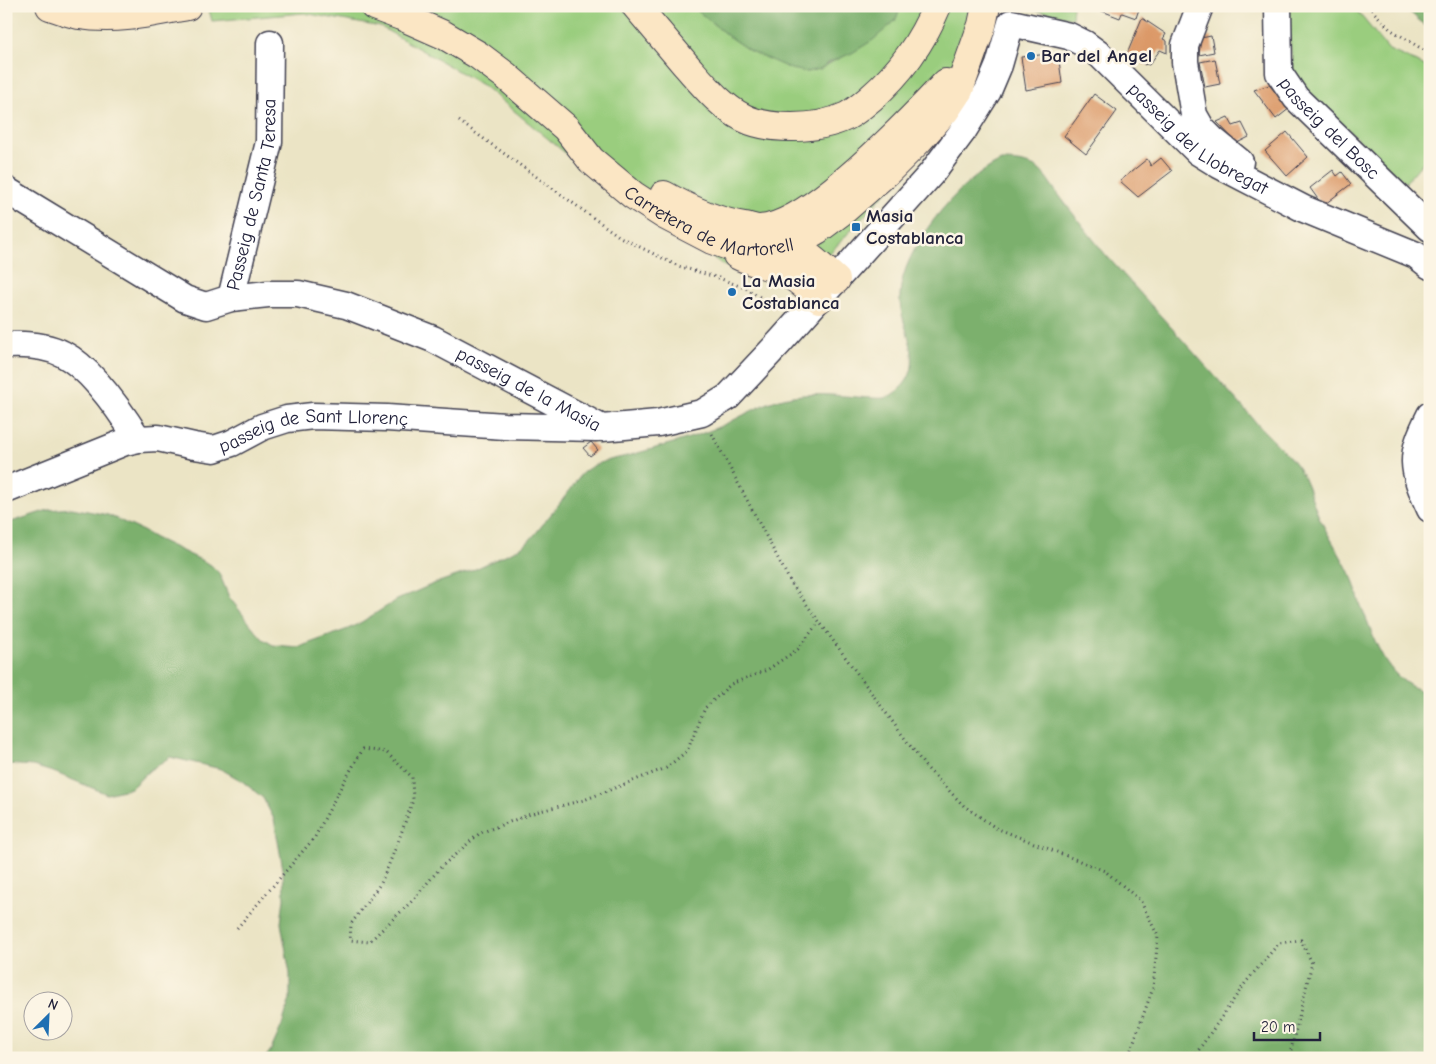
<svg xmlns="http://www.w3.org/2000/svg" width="1436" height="1064" font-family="'Comic Neue',sans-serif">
<rect width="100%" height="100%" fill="#fcf5e5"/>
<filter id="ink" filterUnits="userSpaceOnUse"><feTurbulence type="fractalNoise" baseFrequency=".02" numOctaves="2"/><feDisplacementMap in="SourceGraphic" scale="10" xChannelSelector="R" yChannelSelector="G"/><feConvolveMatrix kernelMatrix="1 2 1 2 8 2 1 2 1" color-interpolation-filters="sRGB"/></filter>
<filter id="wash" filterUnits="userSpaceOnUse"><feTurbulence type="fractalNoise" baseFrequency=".0096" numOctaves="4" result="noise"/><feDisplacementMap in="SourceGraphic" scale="20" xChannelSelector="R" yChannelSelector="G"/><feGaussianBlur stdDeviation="1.12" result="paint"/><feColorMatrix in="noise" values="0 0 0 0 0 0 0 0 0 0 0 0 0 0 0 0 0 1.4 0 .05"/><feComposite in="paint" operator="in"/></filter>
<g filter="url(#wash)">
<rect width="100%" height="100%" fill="#ebe4c5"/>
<!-- green -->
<path fill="#9acd7e" stroke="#5e785c" d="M208 6H692L728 36 750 51 820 69 841 57 900 9 901 6H1001L999 37 994 50 936 138 818 266 765 274 725 266 592 175 484 86 381 27 304 13 212 21Z
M1025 6H1073L1072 18 1025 8Z
M1286 6H1353L1389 50 1430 68V154L1405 183 1294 79Z"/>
<!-- forest -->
<path fill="#7bb06d" stroke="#4e6954" d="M692 6H901L895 21 873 40 852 53 830 62 820 69 807 72 791 69 750 51 728 36Z
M1403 6H1430V30Z
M1001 161C1012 161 1024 162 1035 167 1044 172 1049 182 1055 190 1071 211 1088 233 1105 254L1250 415C1266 437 1292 453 1304 478 1310 490 1313 504 1319 517 1329 538 1343 558 1353 580 1356 589 1358 597 1361 606 1363 612 1366 617 1368 623 1380 656 1394 684 1430 694V1058H265L271 1050 282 1025 290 999V974L281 923 284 898 283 869 274 819 263 798 242 781 221 769 170 757 150 770 131 788 107 794 56 773 33 766 6 764V524L8 523 48 510 72 508 108 515 143 531 155 538 201 560 211 565 219 573 229 597 255 630 263 639 273 645 299 647 348 629 360 623 397 600 433 584 471 571 518 549 528 542 536 533C548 518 559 504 571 489 575 483 579 475 585 471 596 462 614 459 627 456 659 447 691 439 721 426 744 416 768 399 794 396 820 392 846 397 873 398 877 398 884 399 888 397 890 396 894 393 897 391 931 363 898 328 900 295 902 248 959 180 1001 161Z"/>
<g id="blocks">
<!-- building -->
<path fill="#db9967" d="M1089 6H1140L1136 18 1122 13 1120 18Z
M1142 18 1166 34 1163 39 1167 41V53L1160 50 1149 65 1146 64 1145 65 1127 54Z
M1211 36 1214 52 1199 55 1201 38Z
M1058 53 1062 83 1026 90 1021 57Z
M1215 59 1220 84 1205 87 1200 62Z
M1269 85 1290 108 1276 119 1254 90Z
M1094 94 1117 111 1086 154 1064 136Z
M1228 117 1233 126 1242 123 1249 137 1237 143 1217 122Z
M1287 132 1308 157 1287 176 1265 151Z
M1161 158 1172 171 1138 197 1120 181 1147 159 1151 166Z
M1333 170 1337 176 1342 172 1351 184 1325 204 1320 202 1310 188Z
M591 442 598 450 590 456 583 448Z"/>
</g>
</g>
<g filter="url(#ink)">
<use href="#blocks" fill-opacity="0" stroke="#403f50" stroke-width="1"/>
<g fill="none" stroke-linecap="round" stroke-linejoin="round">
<!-- minor casing -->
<g stroke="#403f50" stroke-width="29">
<g id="minor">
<path d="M1200 6 1185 45V62L1194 115 1202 129 1212 139 1240 162"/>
<path id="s1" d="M1278 6 1279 73 1296 98 1430 228"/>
<path id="s2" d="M6 190 185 299 206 306 231 298 268 294H298L346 305 433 339 602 428 658 423 702 413 728 397 779 343 931 174 963 131 988 91 999 65 1011 23 1069 36 1085 44 1100 55 1198 152 1219 165 1304 209 1416 255 1430 266"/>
<path id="s3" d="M231 298 269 142 270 43"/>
<path d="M6 345C25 344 46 345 63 354 92 369 121 412 138 439"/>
<path d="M1430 415C1409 457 1411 467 1430 509"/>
<path id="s4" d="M6 490 125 442 138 439 158 438 194 446 214 449 232 443 262 427 287 419 313 416 387 418 505 426 596 428"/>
</g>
</g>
<!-- secondary casing -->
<g stroke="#403f50" stroke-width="30">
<g id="secondary">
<path d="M50 6C59 9 69 13 79 15 116 21 151 13 187 6"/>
<path id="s5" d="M374 6 401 16 444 35 478 55 506 76 566 128 591 160 633 195 664 215 712 240 734 248 752 250 769 249 793 244 817 230 845 209 887 172 919 140 945 111 959 90 982 25 986 6"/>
<path d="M636 6C652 25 669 45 685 64 702 83 720 106 744 118 758 125 776 127 792 127 811 127 830 124 847 116 856 111 864 104 871 98 900 73 922 42 937 6"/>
<path d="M664 195C689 209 716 222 745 226 750 227 755 229 760 229 811 226 910 121 946 83"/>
<path d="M778 239C801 247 818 264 836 280"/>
<path d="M737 255C752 263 770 265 785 272 798 278 808 289 819 299"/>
</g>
</g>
<!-- path -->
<path stroke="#403f50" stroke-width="3" stroke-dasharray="1 4" stroke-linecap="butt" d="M1368 6 1390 29 1430 54
M459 121 620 237 678 266 719 278 747 289 779 309
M712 434 791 583 925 766 964 806 996 828 1105 871 1140 900 1158 936 1153 988 1128 1058
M237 928 315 837 342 785 363 749 386 752 412 777 413 800 397 845 381 883 351 924 350 940 369 942 411 902 441 867 480 833 536 812 584 800 666 768 687 751 705 708 731 684 767 670 798 649 819 622
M1193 1058 1246 982 1279 943 1301 940 1312 963 1289 1058"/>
<!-- minor -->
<use href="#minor" stroke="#fff" stroke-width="26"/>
<!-- secondary -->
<use href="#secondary" stroke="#fbe6c4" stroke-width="28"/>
</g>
</g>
<!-- markers -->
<g fill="#1f6fb2" stroke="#fcf5e5" stroke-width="2">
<circle cx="1031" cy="56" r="5"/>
<rect x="851" y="222" width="10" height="10" rx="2.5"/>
<circle cx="732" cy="292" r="5"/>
</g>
<g text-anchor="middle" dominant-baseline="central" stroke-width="5" stroke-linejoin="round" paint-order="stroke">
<!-- poi labels -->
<g font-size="19" font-weight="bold" fill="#22223b" stroke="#fcf5e5" text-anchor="start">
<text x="1041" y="56">Bar del Angel</text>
<text x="866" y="216">Masia<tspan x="866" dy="22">Costablanca</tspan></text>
<text x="742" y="281">La Masia<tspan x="742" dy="22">Costablanca</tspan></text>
</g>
<!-- street labels -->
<g font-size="19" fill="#22223b" stroke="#fcf5e5">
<text stroke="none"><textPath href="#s1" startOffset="142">passeig del Bosc</textPath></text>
<text stroke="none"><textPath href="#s2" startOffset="1491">passeig del Llobregat</textPath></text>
<text stroke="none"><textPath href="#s3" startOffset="106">Passeig de Santa Teresa</textPath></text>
<text stroke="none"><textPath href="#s5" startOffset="408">Carretera de Martorell</textPath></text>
<text stroke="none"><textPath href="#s2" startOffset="576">passeig de la Masia</textPath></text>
<text stroke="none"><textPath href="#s4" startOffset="322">passeig de Sant Llorenç</textPath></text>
</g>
</g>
<!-- margin -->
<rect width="1436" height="1064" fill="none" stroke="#fcf5e5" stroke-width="25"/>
<!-- north arrow -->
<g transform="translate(48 1016) rotate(24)"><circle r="24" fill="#fcf5e5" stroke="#a5a1a1"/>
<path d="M0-4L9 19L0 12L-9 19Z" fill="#1f6fb2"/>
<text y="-8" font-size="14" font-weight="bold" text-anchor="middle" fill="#22223b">N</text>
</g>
<!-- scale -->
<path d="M1254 1032v8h66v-8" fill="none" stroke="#22223b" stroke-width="2.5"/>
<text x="1261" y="1032" font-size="15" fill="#22223b" stroke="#fcf5e5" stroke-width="4" paint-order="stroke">20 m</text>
</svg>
